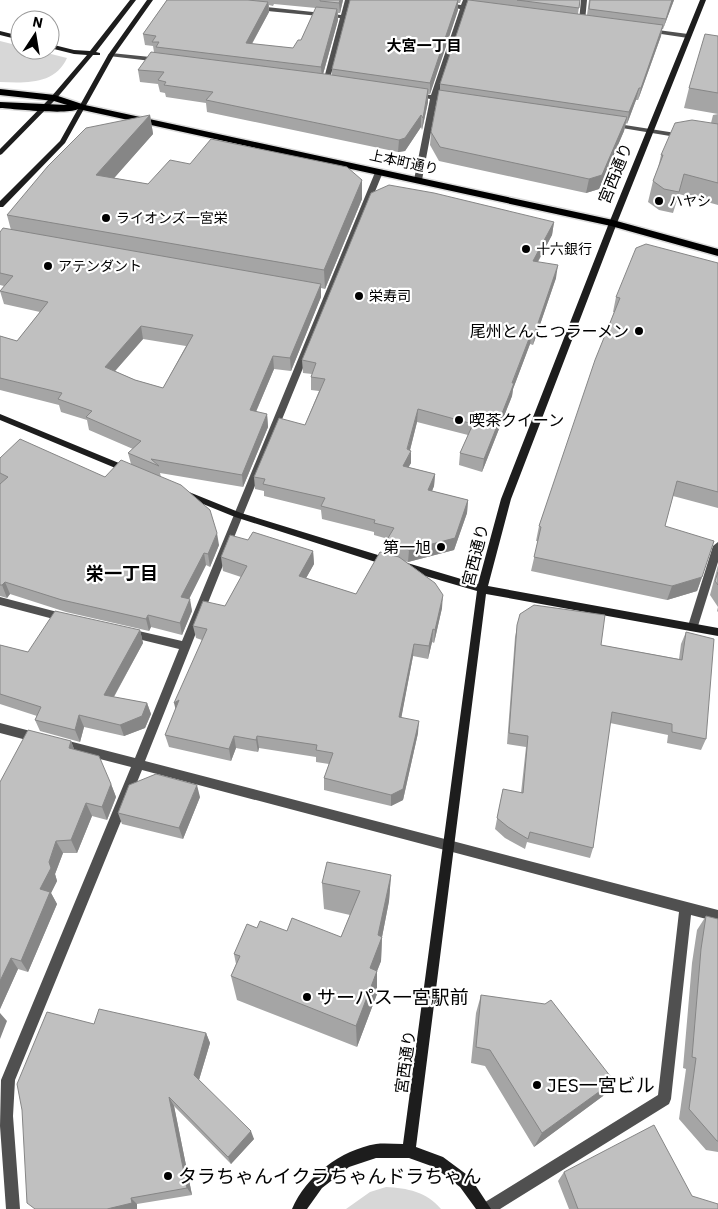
<svg xmlns="http://www.w3.org/2000/svg" width="718" height="1209" font-family="'IBM Plex Sans','Noto Sans JP',sans-serif">
<rect width="100%" height="100%" fill="#fff"/>
<!-- green -->
<path fill="#d7d7d7" d="M0 41 20 46V50H35L67 58C55 85 25 83 0 82Z
M386 1187C407 1188 427 1192 441 1209H346L370 1192Z"/>
<g fill="none" stroke-linecap="round" stroke-linejoin="round">
<!-- highway casing -->
<g stroke="#dbdbdb" stroke-width="3">
<path id="highway" d="M0 89 55 95 85 105 613 220 718 249V256L611 226 78 109C67 115 16 109 0 108V102L67 105 54 101 0 95Z"/>
</g>
<!-- street -->
<path fill="#505050" fill-rule="evenodd" d="M345 0H351L329 82 326 84 323 82 340 18 257 10 254 8 257 6 341 15Z
M463 0H469L467 6 480 9 477 11 466 9 438 96 453 100 450 102 437 100 422 180 415 182 414 180 430 99 412 95 415 93 431 95 460 9 441 5 444 3 461 5Z
M581 0H587L585 21 582 23 579 21Z
M650 29 688 34 691 36 688 38 648 32V30Z
M111 53 160 58 163 60 160 62 109 56 108 55Z
M612 123 682 134 685 136 682 138 610 126V124Z
M376 170 383 172 243 515 145 761 718 910V922L691 915 671 1099 669 1104 500 1209H480L482 1204 658 1095 679 912 142 770 15 1080 13 1116 20 1209H6L0 1126 1 1080 131 767 61 749 57 747 56 744 57 741 61 739 135 758 179 649 130 637 126 636 125 633 126 630 130 629 182 641Z
M718 542V562L698 626 697 629H689L688 626 713 546Z
M0 597 65 614 69 615 70 618 69 621 65 622 0 605Z
M0 723 38 733 42 735 43 738 42 741 38 743 0 733Z"/>
<!-- secondary -->
<path fill="#1d1d1d" fill-rule="evenodd" d="M130 0H136L96 52 100 53V55H93L56 99 2 154 0 155V149L51 97 87 55 74 54 50 48V44L74 50 90 51Z
M147 0H153L114 55 65 143 3 207H0V201L60 141 108 55Z
M700 0H706L617 223 511 499 488 586 718 628V636L486 594 416 1147 443 1157 470 1177 491 1209H476L460 1187 434 1167 409 1158H376L349 1167 322 1188 307 1209H292C306 1176 341 1150 376 1144 384 1143 394 1144 403 1144L477 591 401 569 399 566 404 562 478 584 501 499 609 223Z
M0 31 20 36V40L0 35Z
M0 414 131 468 133 470 131 472H125L0 420Z
M184 490 241 513 391 559 393 562 388 566 235 517 181 495 179 493 181 491Z"/>
<!-- highway -->
<use href="#highway" fill="#000" fill-rule="evenodd"/>
</g>
<!-- wall -->
<path fill="#a5a5a5" fill-rule="evenodd" d="M167 0H343L340 13H338V20L323 74 332 75V69L350 0H461L460 3H458V10L430 94H428V102L422 130 421 127 405 151 398 152 207 112 206 103 166 97 165 93 160 92 158 84 140 82 138 70 154 52 153 46 145 45 143 34ZM274 4 316 8 301 40 293 48 252 44 269 12V5L273 6Z
M468 0H580L578 14 587 15 589 0H674L663 29H662L661 36 638 100H636L627 124 626 123 624 131 599 189 586 193 439 161 430 145 431 132 440 90V84Z
M718 36V205L679 194 673 213 659 210 648 202 653 181 658 168 661 155 711 123 713 115 718 114 684 108 689 88Z
M150 115 153 134 114 178 148 184 190 164 362 180V199L325 289 321 288V297L291 371 274 369 256 412 267 414 268 427 243 487 160 473 161 477 219 545 210 567 206 565 189 599 192 611 182 635 151 627 149 631 66 612 10 594 7 598 0 596V458L105 477 131 464 128 453 133 449 89 430 87 420 61 412 59 405 0 390V336L17 341 40 312 4 304 0 291 4 286 0 285V232L11 230 7 215ZM143 339 186 346 163 388 135 380 115 371Z
M554 222 552 235 538 262 556 278 533 345 530 344 513 389 512 396 482 472 459 465 460 453 468 435 417 422 410 450 411 463 408 467 435 474 434 486 432 491 468 500 467 513 454 550 408 562 404 561 442 608 434 643 432 642 428 659 413 656 401 718 418 733 403 800 391 806 324 790V778L329 764 316 762V757L259 748 258 752 236 748 231 761 169 747 165 735 176 709 202 640 196 638 193 626 225 606 241 577 223 571 221 557 248 540 313 551 314 564 306 578 356 594 385 553V543L388 539 374 535V532L322 519 321 510 264 496V491L255 489 254 477 305 425 319 391 311 390V377L312 374 303 373 302 360Z
M718 263V508L673 496 665 526 702 577 697 591 667 600 531 571 538 541H536L539 526 614 312H613L616 297Z
M718 565V612L717 611 718 607 710 595Z
M520 614 601 645 679 659 681 644 686 632 706 739 701 750 667 743 668 735 610 723 593 848 590 858 527 842 525 849 505 838 495 829 503 789 521 793 526 747 507 744 515 637Z
M140 630 143 643 114 697 147 703 151 714 145 728 124 736 84 727 80 742 40 731 35 720 37 716 0 704V645L28 652Z
M71 741 74 749 111 784 116 797 107 820 92 816 77 853H63L55 874 57 881 51 893 57 904 28 972 18 969 0 1009V782Z
M200 797 183 839 122 824 118 813Z
M391 875 389 901 382 937 381 961 377 971V994L357 1047 237 1000 231 976 236 964 234 954 257 928 341 937 350 915 324 909 322 883Z
M706 916 718 919V1152L706 1150 679 1119 686 1069 683 1068 692 963 697 930Z
M481 995 603 1096 534 1147 485 1066 471 1063 476 1013Z
M94 1024 206 1033 210 1043 199 1080 254 1139 231 1164 174 1106 192 1195 137 1204V1209H35Z
M564 1172 692 1196 718 1209H569L558 1181Z"/>
<!-- shaded-wall -->
<path fill="#868686" d="M340 0H343L340 13 339 3Z
M458 0V10L430 94V83Z
M672 0H674L663 29 666 19Z
M268 2 269 12 246 54V43Z
M337 9 338 20 322 78 321 67Z
M663 25 661 36 638 100 641 88Z
M639 88 636 100 627 124 629 112Z
M428 89V102L422 130 423 118Z
M150 115 153 134 100 194 96 175Z
M421 115V127L405 151 398 152 399 140Z
M627 117 624 131 599 189 586 193 589 179Z
M362 180V199L325 289 324 270Z
M554 222 552 235 531 274 533 261Z
M558 265 556 278 533 345 535 332Z
M321 284V297L291 371 290 358Z
M141 326 143 339 108 379 105 367Z
M532 331 530 344 513 389 512 396 482 472 484 459Z
M273 356 274 369 251 423 250 410Z
M418 409 417 422 408 458 411 451V463L402 479 403 466Z
M267 414 268 427 243 487 242 475Z
M435 474 434 486 427 503 428 490Z
M468 500 467 513 454 550 408 562 409 550Z
M217 533 219 545 210 567 208 554Z
M313 551 314 564 300 589 299 576Z
M204 553 206 565 184 609 181 597Z
M702 577 697 591 667 600 672 586Z
M5 582 10 594 7 598 2 585Z
M443 595 442 608 434 643 435 630Z
M190 599 192 611 182 635 180 623Z
M148 615 151 627 149 631 146 619Z
M433 629 432 642 428 659 429 646Z
M140 630 143 643 108 707 104 695Z
M414 644 413 656 399 730V717Z
M179 700 177 715 174 703Z
M147 703 151 714 145 728 124 736 120 725Z
M79 715 84 727 80 742 75 730Z
M419 721 418 733 403 800 391 806V795Z
M234 736 236 748 231 761 229 749Z
M257 736 259 748 258 752 256 740Z
M71 741 76 755 69 748Z
M111 784 116 797 107 820 102 807Z
M197 785 200 797 183 839 179 828Z
M86 803 92 816 77 853 71 840Z
M56 841 63 853 55 874 57 881 51 893 57 904 28 972 21 961 40 889Z
M391 875 389 901 382 937 381 961 369 992 370 968 378 935Z
M11 958 18 969 0 1009V981Z
M377 971V994L357 1047 356 1026Z
M0 1013 7 1021 0 1039Z
M206 1033 210 1043 198 1083 194 1075Z
M614 1081 603 1096 534 1147 542 1133Z
M169 1097 174 1106 192 1195 187 1188Z
M251 1131 254 1139 231 1164 228 1157Z
M131 1198 137 1204V1209H107Z"/>
<!-- building -->
<path fill="#c0c0c0" stroke="#868686" fill-rule="evenodd" d="M167 0H248L268 2 246 43 293 48 298 40H301L316 7 337 9 321 67 156 47 159 42H152L156 36 143 34Z
M320 0H340L339 3 320 1Z
M350 0H458L430 83 332 69Z
M468 0H469L663 25 641 88H639L629 112 440 84Z
M517 0H580L579 8Z
M590 0H672L666 19 589 9Z
M705 34 718 36V93L689 88Z
M151 52 325 74 428 89 423 118 421 115 405 138 399 140 206 100 213 92 164 85 166 82 158 80 164 72 138 70Z
M439 90 627 117 602 175 589 179 440 147 431 132Z
M150 115 96 175 148 184 170 160 190 164 211 139 347 167 362 180 324 270 7 215 48 166 86 128Z
M692 120 718 124V183L684 174 679 192 664 189 653 181 663 155H661L675 123Z
M389 185 434 193 554 222 533 261 558 265 535 332 532 331 512 383H514L484 459 460 453 473 424 418 409 407 449 411 451 403 466 435 474 428 490 468 500 455 538 409 550 385 543 394 528 374 523 375 520 321 506 325 498 263 484 265 479 254 477 279 418 305 425 325 379 311 377 316 363 302 360 371 193Z
M3 228 321 284 290 358 273 356 250 410 267 414 242 475 151 459 159 466 128 453 141 441 86 417 92 411 58 399 62 393 0 378V336L17 341 48 302 0 291 13 276 0 273V232ZM141 326 193 335 163 388 135 380 105 367Z
M646 244 718 263V492L677 481 665 526 714 541 702 577 672 586 534 557 541 527 539 526 595 360 620 298 616 297 636 248Z
M20 439 105 477 121 460 181 485 210 510 217 533 208 554 204 553 181 597 190 599 180 623 148 615 146 619 62 600 5 582 2 585H0V484L8 477 0 473V458Z
M253 532 313 551 299 576 356 594 380 552 399 557 435 583 443 595 435 630 433 629 429 646 414 644 399 717 419 721 403 789 391 795 324 778 333 753 316 750 317 745 257 736 256 740 234 736 229 749 165 735 179 700 174 703 207 629 193 626 203 601 225 606 247 566 221 557 230 535 248 540Z
M718 572V585L715 581Z
M534 605 605 615 601 645 682 660 686 632 714 639 706 739 672 732V724L612 712 593 848 530 832 528 839 508 827 497 818 503 789 523 793 528 736 509 733 517 625 520 614Z
M55 611 140 630 104 695 147 703 142 716 120 725 79 715 75 730 35 720 41 707 0 694V645L28 652Z
M28 730 71 741 69 748 99 756 111 784 102 807 86 803 71 840 56 841 49 862 51 868 40 889 50 892 21 961 11 958 0 981V782Z
M156 774 197 785 179 828 118 813 129 785Z
M327 862 391 875 378 935 382 937 370 968 377 971 356 1026 231 976 240 956 234 954 247 924 257 928 260 921 287 931 292 918 341 937 360 891 322 883Z
M706 916 718 919V1141H717L689 1109 696 1058 692 1057 701 949Z
M481 995 545 1004 551 1000 614 1081 542 1133 490 1050 476 1047Z
M99 1009 206 1033 194 1075 251 1131 228 1157 169 1097 187 1188 131 1198 132 1203 107 1209H35L27 1203 22 1110 17 1084 47 1012 94 1024Z
M654 1125 692 1196 718 1204V1209H578L564 1172Z"/>
<!-- markers -->
<g fill="#000" stroke="#fff" stroke-width="2">
<circle cx="659" cy="201" r="5"/>
<circle cx="106" cy="218" r="5"/>
<circle cx="526" cy="249" r="5"/>
<circle cx="48" cy="266" r="5"/>
<circle cx="359" cy="296" r="5"/>
<circle cx="639" cy="331" r="5"/>
<circle cx="459" cy="420" r="5"/>
<circle cx="441" cy="547" r="5"/>
<circle cx="307" cy="997" r="5"/>
<circle cx="537" cy="1085" r="5"/>
<circle cx="168" cy="1176" r="5"/>
</g>
<g text-anchor="middle" dominant-baseline="central" stroke-width="4.5" stroke-linejoin="round" paint-order="stroke">
<!-- far-street labels -->
<g font-size="14" fill="#000" stroke="#fff">
<text transform="translate(404 162) rotate(12)">上本町通り</text>
</g>
<!-- far-poi labels -->
<g font-size="14" fill="#000" stroke="#fff" text-anchor="start">
<text x="669" y="201">ハヤシ</text>
<text x="116" y="218">ライオンズ一宮栄</text>
<text x="536" y="249">十六銀行</text>
<text x="58" y="266">アテンダント</text>
<text x="369" y="296">栄寿司</text>
</g>
<!-- far-neighbourhood labels -->
<g font-size="15" font-weight="bold" fill="#000" stroke="#fff">
<text x="424" y="45">大宮一丁目</text>
</g>
<!-- street labels -->
<g font-size="16" fill="#000" stroke="#fff">
<text transform="translate(615 173) rotate(-68)">宮西通り</text>
<text transform="translate(475 555) rotate(-76)">宮西通り</text>
<text transform="translate(405 1062) rotate(-82)">宮西通り</text>
</g>
<!-- poi labels -->
<g font-size="16" fill="#000" stroke="#fff" text-anchor="end">
<text x="629" y="331">尾州とんこつラーメン</text>
<text x="469" y="420" text-anchor="start">喫茶クイーン</text>
<text x="431" y="547">第一旭</text>
</g>
<!-- neighbourhood labels -->
<g font-size="18" font-weight="bold" fill="#000" stroke="#fff">
<text x="122" y="573">栄一丁目</text>
</g>
<!-- near-poi labels -->
<g font-size="19" fill="#000" stroke="#fff" text-anchor="start">
<text x="317" y="997">サーパス一宮駅前</text>
<text x="547" y="1085">JES一宮ビル</text>
<text x="178" y="1176">タラちゃんイクラちゃんドラちゃん</text>
</g>
</g>
<!-- north arrow -->
<g transform="translate(35 35) rotate(12)"><circle r="24" fill="#ffffff" stroke="#999999"/>
<path d="M0-4L9 19L0 12L-9 19Z" fill="#000000"/>
<text y="-8" font-size="14" font-weight="bold" text-anchor="middle" fill="#000000">N</text>
</g>
</svg>
